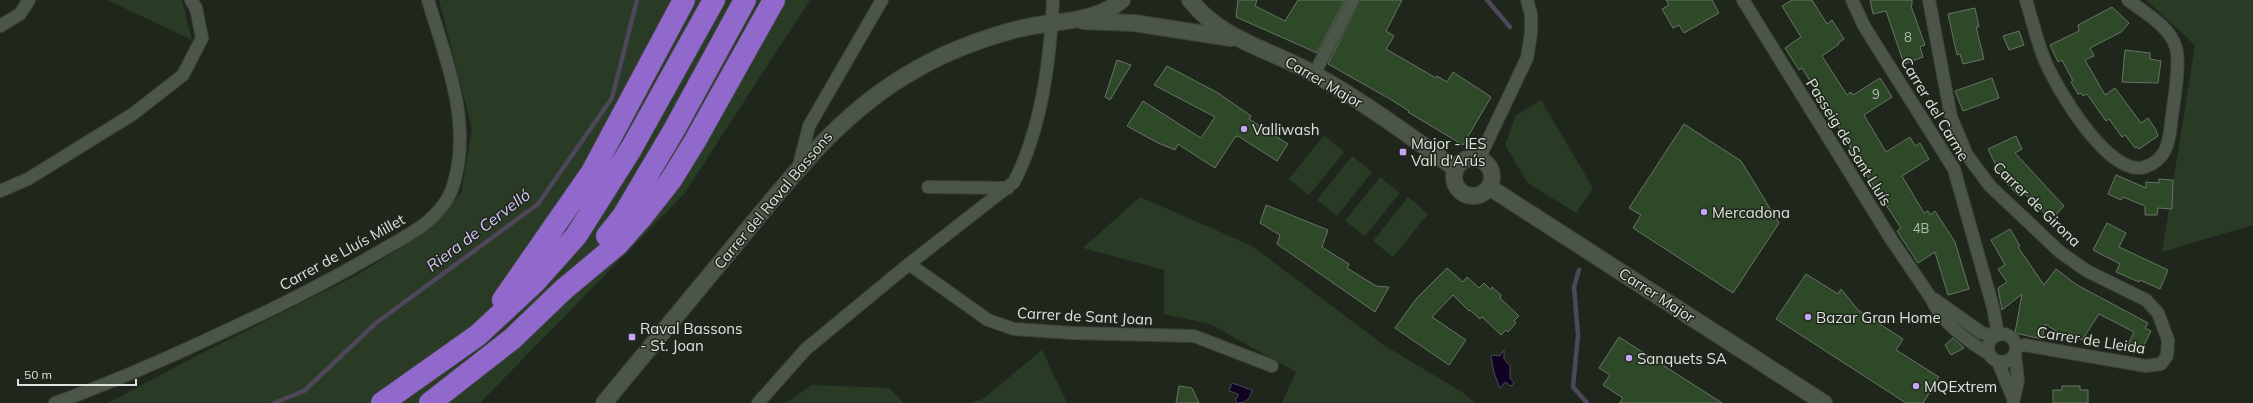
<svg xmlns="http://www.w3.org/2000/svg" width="2253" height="403" font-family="Mulish,sans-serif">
<rect width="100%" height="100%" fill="#1f271d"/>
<!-- green -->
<path fill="#293b25" d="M107 0H182L192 40Z
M439 0H810L684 194 480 403H108L200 354 359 274 431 228 461 193 472 129Z
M2146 0H2253V225L2162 252 2195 45Z
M1541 100 1593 188 1576 213 1528 183 1505 145 1516 115Z
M1324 135 1344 152 1309 195 1289 179Z
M1352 156 1372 172 1337 216 1317 200Z
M1380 177 1400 193 1365 236 1345 221Z
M1140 197 1252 246 1385 346 1462 392 1475 403H1282L1296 372 1210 324 1164 314V270L1083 248Z
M1408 197 1428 214 1393 257 1373 241Z
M1042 350 1067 403H969L983 399Z
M812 385 889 388 904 403H786Z"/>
<!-- water -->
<path fill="#100321" stroke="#4e4659" d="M1504 350V359L1510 366V378L1514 383 1511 386 1505 382 1500 388 1494 373 1491 357 1493 355 1500 356Z
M1232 383 1252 390C1250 398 1247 403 1237 403L1235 399 1238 397V394L1229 391Z"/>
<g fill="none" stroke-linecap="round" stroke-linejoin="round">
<!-- stream -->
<path stroke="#4e4659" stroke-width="4.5" d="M1487 0 1510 27
M1579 270 1574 287 1578 335 1573 387 1587 403
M274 403 304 391 376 323 538 204 612 98 637 0"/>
</g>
<!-- building -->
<path fill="#2e4928" stroke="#697366" d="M1238 0H1257L1255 6 1285 21 1298 0H1345L1317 53 1236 17Z
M1360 0H1402L1386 31 1394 36 1386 49 1436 78 1437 76 1447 82 1453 72 1491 97 1463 145 1408 112 1409 111 1390 99 1328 64Z
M1666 0H1712L1719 13 1684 33 1679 25 1673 28 1662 9 1669 5Z
M1792 0H1812L1827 24 1832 20 1844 39 1838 43 1839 44 1822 56 1847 95 1851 92 1853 95 1880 78 1892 97 1864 115 1886 152 1910 137 1915 146 1920 143 1929 159 1902 176 1924 213 1928 211 1930 215 1935 211 1955 242 1969 289 1948 295 1935 252 1918 263 1897 231 1901 228 1849 148 1851 147 1838 126 1802 68 1799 70 1785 48 1801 37 1782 6Z
M1870 0H1912V5L1911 6 1925 45 1920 47 1923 57 1904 64 1886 11 1873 14Z
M2112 7 2129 23 2121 32 2090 48 2094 56 2085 60 2105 95 2115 88 2141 123 2148 118 2156 130 2158 136 2139 149 2137 147 2135 148 2125 135 2122 137 2109 119 2106 121 2087 94 2083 96 2081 93 2078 94 2071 82 2073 81 2062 60 2058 62 2050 45 2079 31 2078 25Z
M1975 8 1979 27H1976L1984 59 1963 64 1960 54 1957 55 1948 14Z
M2019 31 2024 45 2009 50 2003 36Z
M2125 50 2150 53V59L2161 61 2158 83 2122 82Z
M1117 60 1131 65 1110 100 1105 97Z
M1167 66 1218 93 1251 116 1249 119 1288 144 1277 161 1238 136 1235 137 1215 168 1178 144 1175 150 1156 142 1127 126 1143 101 1201 138 1215 117 1154 85Z
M1992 78 1999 98 1963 111 1955 91Z
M1684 124 1741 161 1779 223 1733 293 1633 228 1641 215 1629 208Z
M2016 136 2022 149 2015 153 2064 206 2051 220 2024 193 2020 197 2003 180 1988 149Z
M2116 175 2146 188V182L2159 183V179L2173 180 2172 209 2158 208 2157 215H2145V206L2123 197 2121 200 2108 194Z
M1266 205 1328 230 1322 247 1349 264 1347 268 1376 286 1389 287 1375 312 1277 244 1280 235 1260 223Z
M2107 223 2126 233 2119 247 2168 270 2160 289 2140 280 2139 282 2116 272 2120 264 2093 250Z
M2010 229 2020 246 2018 247 2044 285 2056 269 2077 285 2148 323 2145 328 2151 331 2140 353 2127 347 2134 332 2099 314 2082 340 2069 333 2066 337 2045 324 2042 339 2015 333 2022 294 2002 310 1998 288 2007 282 1998 269 2005 265 1991 240Z
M1447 268 1463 282 1467 277 1479 288 1484 283 1491 290 1492 287 1501 295 1500 298 1519 316 1514 321 1516 323 1508 332 1506 330 1501 335 1482 317 1480 319 1470 310 1469 311 1453 295 1432 317 1466 340 1449 365 1395 328 1416 299Z
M1806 274 1838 294 1841 289 1858 310 1903 339 1896 350 1939 377 1923 403H1906L1776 319Z
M1619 337 1722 403H1619L1623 398 1603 385 1610 375 1599 368Z
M1953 338 1964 348 1951 355 1945 345Z
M1179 386 1192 388 1199 403H1176Z
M2062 386H2080V390H2088V403H2053V390H2062Z"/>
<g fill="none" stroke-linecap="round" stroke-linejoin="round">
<!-- minor casing -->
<g stroke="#3b433a" stroke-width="14">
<path id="minor" d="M1743 0 1891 239 1931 298C1942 323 1966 340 1989 354
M1852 0 1864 26 1954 169 1993 307 1998 335
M1929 0 1951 117 1967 155 1990 186 2060 252 2087 271 2146 300 2158 313 2168 340 2167 356 2161 364 2146 366 2024 345 2016 347
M2026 0C2032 20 2037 41 2045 61 2057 89 2109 178 2145 167 2166 160 2169 143 2171 124 2173 105 2181 65 2176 48 2170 26 2145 13 2128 0
M0 26 20 14 29 0
M1314 74 1353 0
M1479 159 1527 58 1531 33V14L1527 0
M799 165 809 126 882 0
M928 187 1008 188
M0 191 28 179 133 114 183 75 202 38 196 8 191 0
M909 264 988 320 1014 329 1073 333 1194 336 1272 366
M1934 299 1982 333 1994 336
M1988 348a14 14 0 1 1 28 0a14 14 0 1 1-28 0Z
M1998 362 2013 398
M55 403C128 377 198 344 268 311 305 293 341 274 377 253 392 244 408 236 422 226 438 214 451 198 455 179 471 118 445 57 428 0
M758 403 806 349 909 264 1014 182C1042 128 1050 60 1053 0
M2013 403 2018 381 2015 353"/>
</g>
<!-- tertiary casing -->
<g stroke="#3b433a" stroke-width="18">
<path id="tertiary" d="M1190 0C1221 40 1272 50 1314 74 1364 102 1410 136 1456 169
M1083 21 1134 23 1231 38
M1454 177a19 19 0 1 1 38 0a19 19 0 1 1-38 0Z
M1489 187 1824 403
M604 403C649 348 694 294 739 240 793 175 842 110 917 69 948 51 984 38 1018 29 1052 20 1095 24 1122 0"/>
</g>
<!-- motorway casing -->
<g stroke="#3b433a" stroke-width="24">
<path id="motorway" d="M607 236 623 216 674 130 745 0
M503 300 592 172 684 0
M382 403 478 335 535 282 576 236 631 149 714 0
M430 403 512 339 563 290 618 244 641 218 671 180 695 141 774 0"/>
</g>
<!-- minor -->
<use href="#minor" stroke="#4b5548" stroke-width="12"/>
<!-- tertiary -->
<use href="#tertiary" stroke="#4b5548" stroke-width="16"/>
<!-- motorway -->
<use href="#motorway" stroke="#9168cc" stroke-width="22"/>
</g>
<!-- markers -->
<g fill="#c3a7f2" stroke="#1f271d" stroke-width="1.5">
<circle cx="1244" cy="129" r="4"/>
<rect x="1399" y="148" width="8" height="8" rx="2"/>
<circle cx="1704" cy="212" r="4"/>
<circle cx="1808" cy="317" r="4"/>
<rect x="628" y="333" width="8" height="8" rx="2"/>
<circle cx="1629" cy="358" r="4"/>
<circle cx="1916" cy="386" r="4"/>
</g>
<g text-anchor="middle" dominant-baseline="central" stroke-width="3" stroke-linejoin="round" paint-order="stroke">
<!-- number labels -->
<g font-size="13" fill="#b1bcaf">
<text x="1908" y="37">8</text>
<text x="1876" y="94">9</text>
<text x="1921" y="228">4B</text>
</g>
<!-- street labels -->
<g font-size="15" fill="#dde3dc" stroke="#1f271d">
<text transform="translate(1324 82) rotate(30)">Carrer Major</text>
<text transform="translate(1935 109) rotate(59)">Carrer del Carme</text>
<text transform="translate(1849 142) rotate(58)">Passeig de Sant Lluís</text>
<text transform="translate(773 200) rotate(-50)">Carrer del Raval Bassons</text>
<text transform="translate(2037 204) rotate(44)">Carrer de Girona</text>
<text transform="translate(342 252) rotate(-29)">Carrer de Lluís Millet</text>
<text transform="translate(1657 295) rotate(33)">Carrer Major</text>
<text transform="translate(1085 316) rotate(3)">Carrer de Sant Joan</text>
<text transform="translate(2091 340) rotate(9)">Carrer de Lleida</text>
</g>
<!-- poi labels -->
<g font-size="15" fill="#dde3dc" stroke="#1f271d" text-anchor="start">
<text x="1252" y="129">Valliwash</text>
<text x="1411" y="143">Major - IES<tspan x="1411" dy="17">Vall d'Arús</tspan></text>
<text x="1712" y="212">Mercadona</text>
<text x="1816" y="317">Bazar Gran Home</text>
<text x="640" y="328">Raval Bassons<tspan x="640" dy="17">- St. Joan</tspan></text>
<text x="1637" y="358">Sanquets SA</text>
<text x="1924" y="386">MQExtrem</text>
</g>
<!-- water labels -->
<g font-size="16" font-style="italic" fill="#d9c7fc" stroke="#1f271d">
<text transform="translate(478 230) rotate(-37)">Riera de Cervelló</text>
</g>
</g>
<!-- scale -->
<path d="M18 379v6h118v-6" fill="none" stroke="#dde3dc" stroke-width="2"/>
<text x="24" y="379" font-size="12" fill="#dde3dc" stroke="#1f271d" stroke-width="3" paint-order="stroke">50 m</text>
</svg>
